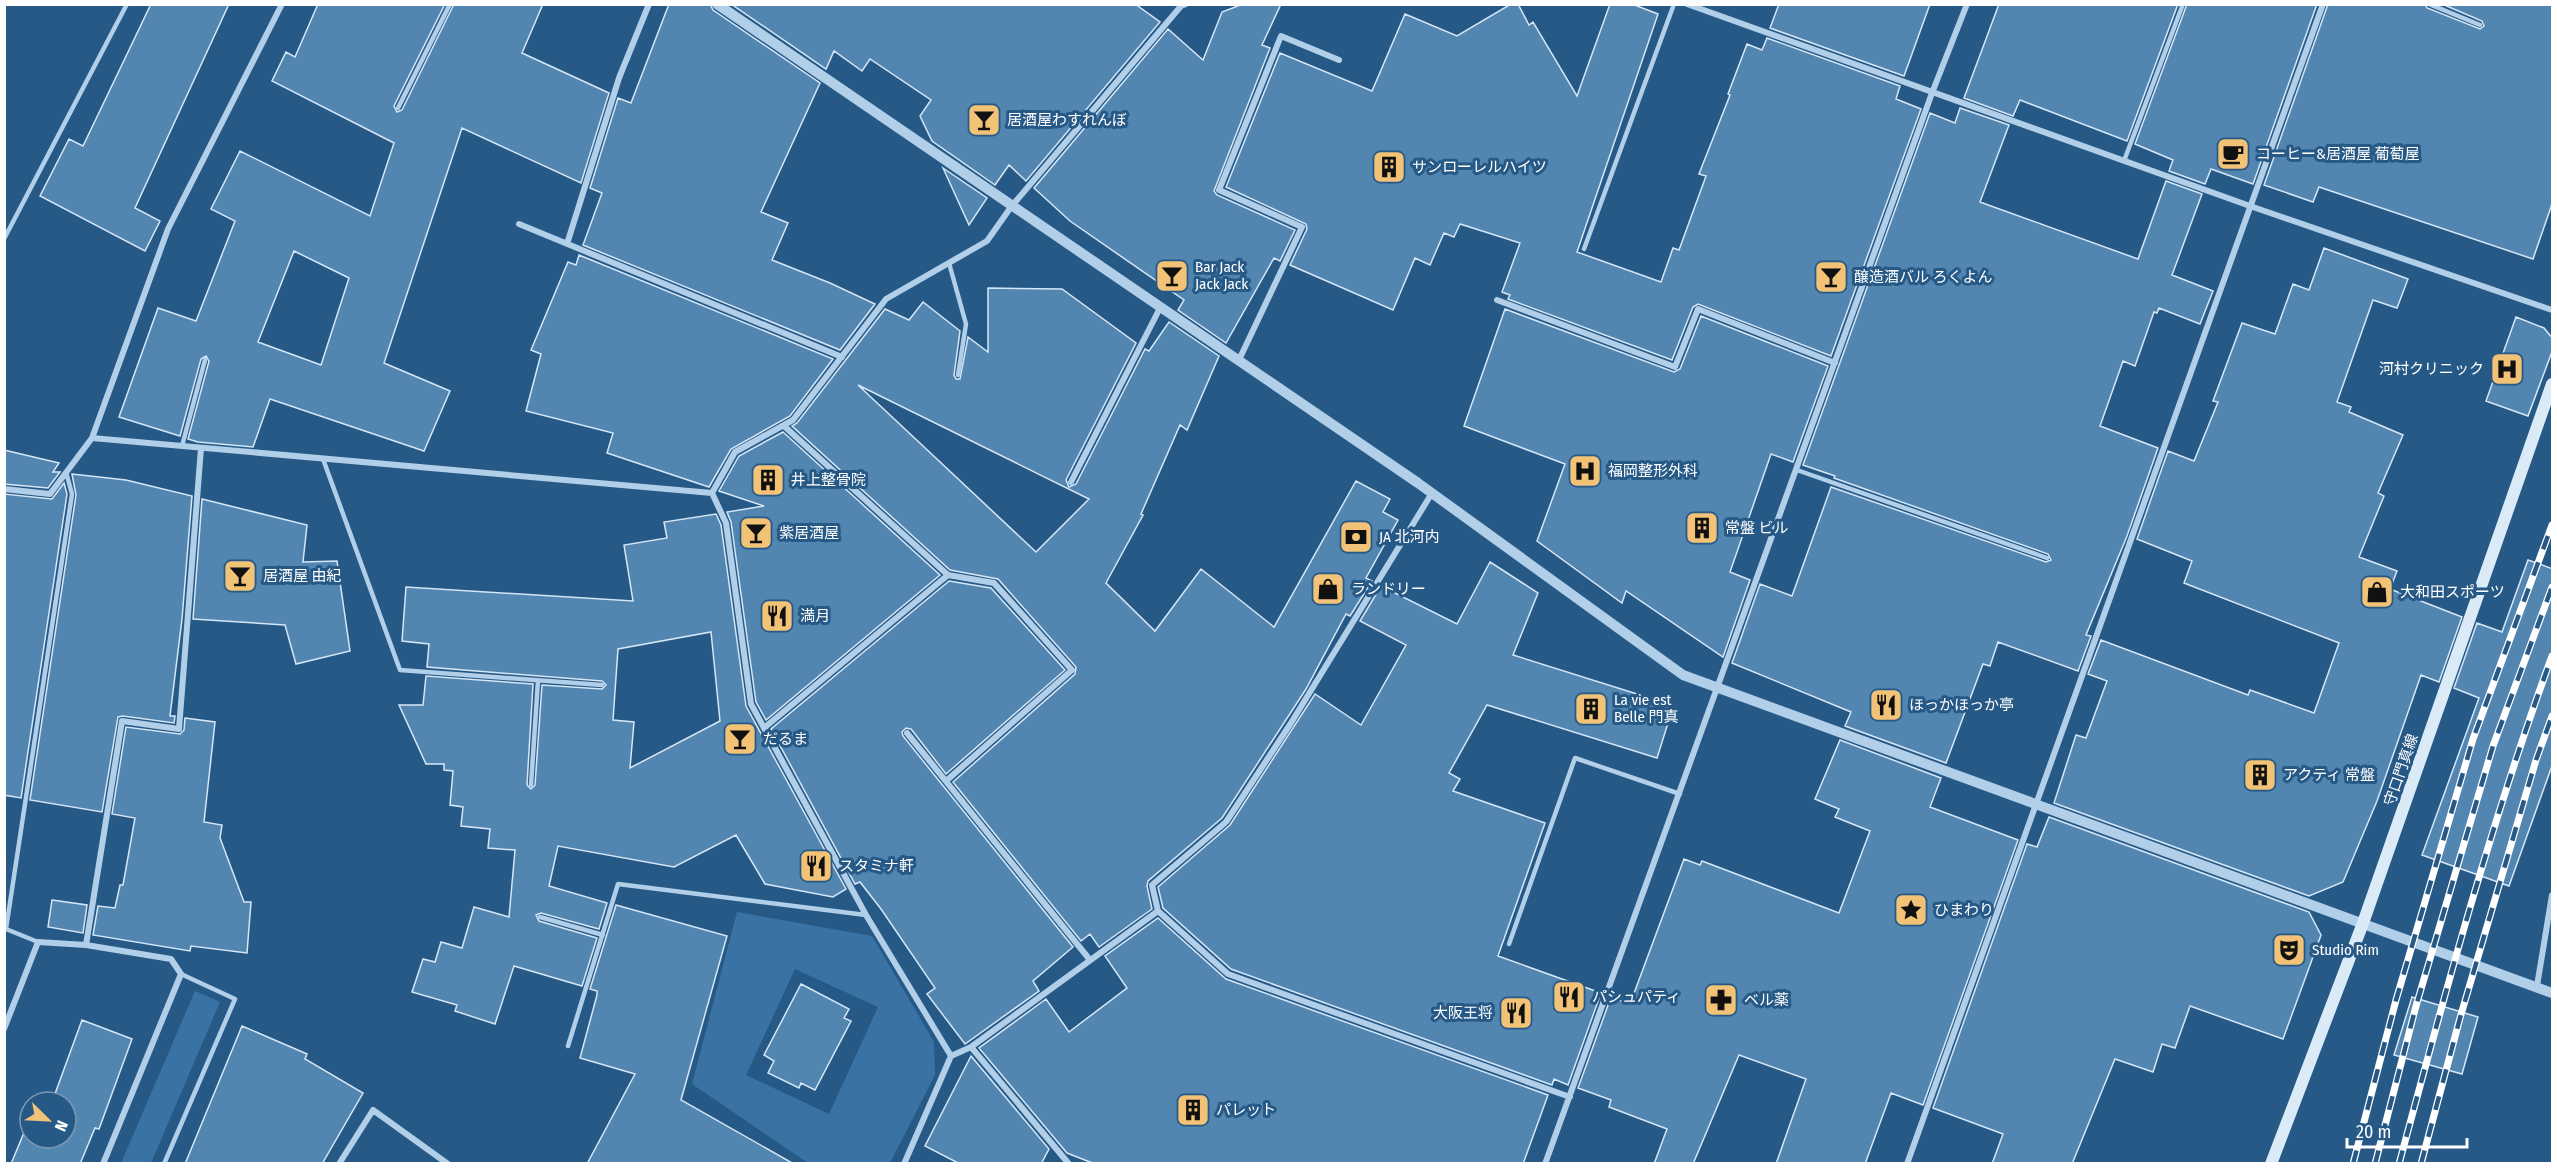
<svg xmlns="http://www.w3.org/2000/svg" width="2557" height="1168" font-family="'Fira Sans Condensed','Noto Sans JP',sans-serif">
<rect width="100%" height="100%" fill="#265986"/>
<!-- green -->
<path fill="#3a73a3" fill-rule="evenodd" d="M737 912 872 936 934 1042 935 1075 890 1163H808L692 1084ZM795 969 878 1007 829 1114 746 1075Z
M195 991 220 1002 151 1163H121Z"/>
<!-- building -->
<path fill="#5285b0" stroke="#d5e7f7" stroke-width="1.5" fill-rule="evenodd" d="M151 4H229L135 208 160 221 145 251 40 196 69 139 83 146Z
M318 4H445L394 106 397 112 402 110 454 4H543L522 53 609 93 581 183 462 128 384 363 450 391 424 451 270 399 253 447 198 442 188 439 209 361 206 356 201 359 180 436 119 417 158 308 196 321 235 221 211 209 240 151 370 216 394 143 272 81 286 52 295 57ZM294 251 349 278 321 365 258 342Z
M669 4H710L713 10 820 83 761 212 788 223 772 260 830 283 875 304 840 350 583 245 602 193 590 188 618 98 631 103Z
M731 4H1135L1160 22 1026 181 1009 165 995 185 932 141 920 116 931 100 870 59 862 71 834 51 826 69Z
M1243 4H1281L1262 45 1270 48 1214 191 1217 195 1295 230 1280 261 1274 258 1226 343 1178 310 1184 300 1070 221 1034 188 1168 29 1203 60 1222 12Z
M1511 4H1518L1529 25 1533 22 1577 96 1610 4H1632L1658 14 1577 252 1661 282 1673 248 1679 250 1706 176 1699 174 1730 95 1728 94 1747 44 1762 50 1767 38 1900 86 1896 99 1921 109 1831 356 1698 304 1693 307 1672 360 1508 299 1510 295 1502 292 1520 243 1460 224 1454 237 1444 233 1430 265 1415 258 1393 310 1290 265 1307 229 1306 224 1226 187 1280 53 1372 91 1405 14 1457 36Z
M1779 4H1930L1904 76 1770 28Z
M1999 4H2178L2127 141 2020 100 2013 116 1964 98Z
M2187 4H2317L2253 184 2211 169 2205 184 2169 171 2173 160 2135 144Z
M2328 4H2425L2427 8 2480 29 2484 26 2482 21 2442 4H2553V201L2533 259 2319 187 2313 202 2264 185Z
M1960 108 2009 125 1980 202 2138 259 2166 181 2202 194 2172 275 2213 291 2200 324 2159 308 2157 313 2154 312 2135 366 2123 361 2100 426 2158 448 2127 536 2086 635 2091 636 2078 671 1998 642 1990 666 1983 664 1946 763 1845 726 1851 712 1732 663 1760 584 1792 596 1831 487 2046 562 2051 560 2048 554 1834 478 1835 476 1803 465 1930 113 1955 123Z
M943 168 987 198 969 225Z
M2324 248 2408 279 2397 308 2373 300 2337 402 2351 407 2349 412 2403 435 2378 493 2384 496 2359 557 2397 571 2390 589 2462 617 2439 682 2421 675 2377 801 2343 882 2309 896 2054 803 2076 735 2086 738 2107 681 2088 674 2101 640 2248 695 2250 690 2314 713 2339 643 2184 583 2192 561 2137 539 2168 451 2194 461 2218 402 2213 401 2242 323 2275 334 2293 284 2309 290Z
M579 255 833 359 790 416 731 449 709 487 607 453 613 433 526 411 541 354 531 350 568 262 576 265Z
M988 288 1062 289 1136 343 1066 480 1069 487 1076 484 1145 349 1149 351 1169 322 1219 356 1187 430 1180 425 1141 514 1143 515 1106 583 1155 631 1201 569 1274 627 1356 481 1390 499 1383 512 1398 520 1366 578 1372 581 1350 616 1346 614 1306 689 1222 818 1148 881 1147 886 1152 909 1099 947 1090 934 1081 941 953 782 1075 674 1076 667 998 579 950 570 792 426 797 423 885 309 909 320 923 302 960 331 954 375 956 379H960L968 337 988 352ZM858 385 1089 499 1036 552Z
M1505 309 1674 372 1680 369 1701 316 1828 366 1793 462 1771 454 1730 572 1750 580 1723 657 1626 591 1622 603 1537 541 1565 464 1464 426Z
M2516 317 2544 328 2553 339V349L2528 416 2486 401Z
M783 432 940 575 766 720 756 702 731 522 727 512 764 506 719 491 739 456Z
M4 450 59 463 53 472H60L48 488 4 484Z
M72 474 126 480 192 496 182 619 170 716H175L174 723 123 716 118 717 102 812 30 800 76 495Z
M64 483 67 494 21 798 4 795V494L52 499Z
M202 499 307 525 303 562 337 561 350 651 296 664 285 625 193 619Z
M716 514 721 525 746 706 846 889 833 897 765 884 736 835 674 867 558 846 549 886 607 903 599 929 541 913 536 915 539 921 597 938 582 986 514 966 495 1024 455 1011 457 1005 412 992 423 959 435 962 441 942 462 948 474 907 509 917 515 850 488 848 490 829 461 826 463 807 450 805 453 771 444 770V764H426L399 705H423L426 676 533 684 527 785 531 789 535 785 542 685 602 689 606 685 602 681 427 667 429 644 402 641 406 587 633 601 624 545 667 538 664 522ZM711 632 720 721 630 768 634 722 613 720 618 649Z
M2528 560 2553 569V763L2509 886 2422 855 2479 698 2454 688 2477 623 2502 632Z
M1490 562 1538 593 1513 655 1669 704 1664 718 1669 720 1657 758 1487 705 1449 773 1460 779 1453 791 1545 823 1498 956 1601 993 1568 1085 1554 1079 1552 1085 1231 969 1163 908 1158 887 1230 825 1315 694 1361 725 1406 645 1360 621 1381 586 1457 624Z
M949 581 991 588 1065 670 946 774 911 729 906 728 902 732 903 736 1073 947 1033 981 1039 991 965 1044 927 994 935 988 881 909 860 882 855 884 771 729Z
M185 718 215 722 204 822 222 825 220 838 244 902H251L247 953 191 946 190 951 93 935 98 906 115 908 120 885H123L135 818 112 814 126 727 180 734 184 730Z
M1840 740 1941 778 1930 807 2018 840 1923 1105 1891 1093 1865 1164H1776L1806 1079 1739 1055 1693 1164H1654L1667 1129 1609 1107 1611 1100 1578 1088 1611 997 1630 1004 1684 859 1700 865 1702 861 1839 913 1870 831 1835 817 1839 809 1815 799Z
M2049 817 2309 912 2321 935 2283 1039 2190 1006 2175 1048 2162 1044 2153 1072 2115 1059 2072 1164H1992L2003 1134 1933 1108 2027 844 2037 847Z
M52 900 87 905 83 933 48 927Z
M616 905 727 936 681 1100 794 1164H587L635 1074 580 1058 597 995V991L590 989Z
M1158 918 1226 979 1548 1095 1523 1164H1095L1067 1153 979 1048 1046 999 1069 1032 1127 988 1105 956Z
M801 984 849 1009 844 1018 851 1021 815 1090 801 1083 799 1088 768 1073 774 1061 764 1055Z
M2412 997 2478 1017 2462 1074 2394 1055Z
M82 1020 132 1039 99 1129 95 1128 80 1164H11L30 1118V1138H66V1102H52Z
M242 1026 307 1054 305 1059 363 1093 322 1164H185Z
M971 1056 1049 1149 1041 1164H960L925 1146Z"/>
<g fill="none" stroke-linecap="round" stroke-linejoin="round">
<!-- service -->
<path stroke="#b1cfe8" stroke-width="4.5" d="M2429 4 2480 25
M398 108 450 4
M2124 161 2183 4
M4 239 127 4
M1584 249 1674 4
M949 263 966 324 958 375
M182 446 205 360
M323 459 400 670 602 685
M1797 470 2047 558
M531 785 538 681
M540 917 603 935
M38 942 6 929 72 494 66 472
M1509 944 1575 758 1680 794
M568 1046 618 884 866 915
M164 1164 235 999 181 974"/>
<!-- minor -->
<path stroke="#b1cfe8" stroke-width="6" d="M1687 4 2250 206 2552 310
M519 224 842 357
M567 244 619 78 649 4
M1497 300 1675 367 1698 309 1835 363
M1238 362 1302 227 1219 190 1281 36 1339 60
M784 426 948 575 994 583 1072 670 946 781
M92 438 168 229 282 4
M1071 482 1160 308
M4 489 50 494 92 438 712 493
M712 493 726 523 751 704 866 915 951 1056 971 1047 1069 1164
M712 493 735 452 793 420 886 299 987 241 1011 207 1181 6 1186 4
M1432 493 1291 723 1226 822 1152 885 1158 911 1228 974 1570 1097
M764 728 948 575
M907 733 1090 960
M86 945 122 721 179 729 201 448
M2537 986 2552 895
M4 1029 38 942 86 945 171 959 181 974 103 1164
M971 1047 1158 911
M339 1164 373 1110 448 1164
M904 1164 951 1056
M1545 1164 1932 93 1967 4
M1907 1164 2323 4"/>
<!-- tertiary -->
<path stroke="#b1cfe8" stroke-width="10" d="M717 4 1418 483 1683 675 2552 993"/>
<!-- secondary -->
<path stroke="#dbeaf7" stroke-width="12" d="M2271 1164 2363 923 2552 384"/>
<!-- rail casing -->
<g stroke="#fff" stroke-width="7">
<path id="rail" d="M2353 1164 2396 1000 2473 739 2552 525
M2375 1164 2416 1006 2493 746 2552 587
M2399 1164C2445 993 2491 822 2552 656
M2421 1164 2460 1018 2536 760 2552 716"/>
</g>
<!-- rail -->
<use href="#rail" stroke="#265986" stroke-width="4.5" stroke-dasharray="14" stroke-linecap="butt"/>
</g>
<!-- icons -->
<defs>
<g id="bar-square" transform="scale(1.725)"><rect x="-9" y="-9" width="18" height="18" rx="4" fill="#f2c276" stroke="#265986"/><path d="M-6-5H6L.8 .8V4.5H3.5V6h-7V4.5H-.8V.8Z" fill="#111"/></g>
<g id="cafe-square" transform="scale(1.725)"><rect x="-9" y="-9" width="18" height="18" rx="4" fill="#f2c276" stroke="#265986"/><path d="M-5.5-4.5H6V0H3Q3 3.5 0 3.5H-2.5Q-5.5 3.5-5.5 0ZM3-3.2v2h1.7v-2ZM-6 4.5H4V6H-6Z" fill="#111"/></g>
<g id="building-square" transform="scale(1.725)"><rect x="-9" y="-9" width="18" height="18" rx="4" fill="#f2c276" stroke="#265986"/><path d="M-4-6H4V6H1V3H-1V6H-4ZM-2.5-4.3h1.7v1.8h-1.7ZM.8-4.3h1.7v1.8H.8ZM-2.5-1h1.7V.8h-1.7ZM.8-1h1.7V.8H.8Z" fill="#111"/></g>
<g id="hospital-square" transform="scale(1.725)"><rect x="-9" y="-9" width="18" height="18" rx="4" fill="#f2c276" stroke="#265986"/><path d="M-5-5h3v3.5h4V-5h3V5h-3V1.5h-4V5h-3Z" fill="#111"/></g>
<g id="bank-square" transform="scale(1.725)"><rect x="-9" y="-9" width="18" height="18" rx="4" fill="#f2c276" stroke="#265986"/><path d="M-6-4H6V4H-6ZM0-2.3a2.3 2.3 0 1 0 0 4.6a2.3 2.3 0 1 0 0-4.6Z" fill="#111"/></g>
<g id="shop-square" transform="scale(1.725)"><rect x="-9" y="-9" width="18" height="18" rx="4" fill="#f2c276" stroke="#265986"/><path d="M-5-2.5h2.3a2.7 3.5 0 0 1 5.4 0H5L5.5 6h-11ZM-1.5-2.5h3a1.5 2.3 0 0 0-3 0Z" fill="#111"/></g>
<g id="restaurant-square" transform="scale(1.725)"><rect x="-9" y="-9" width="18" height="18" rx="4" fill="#f2c276" stroke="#265986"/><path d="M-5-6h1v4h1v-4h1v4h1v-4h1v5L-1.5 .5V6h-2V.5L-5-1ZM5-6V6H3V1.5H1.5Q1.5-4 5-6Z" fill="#111"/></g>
<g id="sight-square" transform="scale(1.725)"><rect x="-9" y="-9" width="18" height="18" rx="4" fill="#f2c276" stroke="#265986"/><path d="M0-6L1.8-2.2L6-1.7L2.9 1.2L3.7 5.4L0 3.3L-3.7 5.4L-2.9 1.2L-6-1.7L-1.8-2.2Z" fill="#111"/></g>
<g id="theatre-square" transform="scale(1.725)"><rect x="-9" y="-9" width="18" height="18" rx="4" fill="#f2c276" stroke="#265986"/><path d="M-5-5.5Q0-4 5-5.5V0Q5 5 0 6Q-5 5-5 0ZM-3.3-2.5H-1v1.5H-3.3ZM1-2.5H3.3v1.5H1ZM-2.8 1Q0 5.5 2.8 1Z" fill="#111"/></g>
<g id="pharmacy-square" transform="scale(1.725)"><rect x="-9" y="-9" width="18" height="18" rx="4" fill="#f2c276" stroke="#265986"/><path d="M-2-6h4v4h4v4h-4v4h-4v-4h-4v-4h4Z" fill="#111"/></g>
</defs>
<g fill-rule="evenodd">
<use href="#bar-square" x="984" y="120"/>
<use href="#cafe-square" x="2233" y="154"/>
<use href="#building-square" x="1389" y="167"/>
<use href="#bar-square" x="1172" y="276"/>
<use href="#bar-square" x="1831" y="277"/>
<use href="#hospital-square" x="2507" y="369"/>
<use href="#hospital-square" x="1585" y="471"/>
<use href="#building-square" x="768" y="480"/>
<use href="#building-square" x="1702" y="528"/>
<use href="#bar-square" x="756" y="533"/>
<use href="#bank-square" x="1356" y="537"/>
<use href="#bar-square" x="240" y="576"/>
<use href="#shop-square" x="1328" y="589"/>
<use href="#shop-square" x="2377" y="592"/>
<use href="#restaurant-square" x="777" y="616"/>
<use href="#restaurant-square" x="1886" y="705"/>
<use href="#building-square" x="1591" y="709"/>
<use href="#bar-square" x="740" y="739"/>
<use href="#building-square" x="2260" y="775"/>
<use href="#restaurant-square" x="816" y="866"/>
<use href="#sight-square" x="1911" y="910"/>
<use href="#theatre-square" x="2289" y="950"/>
<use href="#restaurant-square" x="1569" y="997"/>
<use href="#pharmacy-square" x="1721" y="1000"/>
<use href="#restaurant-square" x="1516" y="1013"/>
<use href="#building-square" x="1193" y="1110"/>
</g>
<g text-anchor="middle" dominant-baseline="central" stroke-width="6" stroke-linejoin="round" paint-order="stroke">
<!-- poi labels -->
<g font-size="15" fill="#fff" stroke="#265986" text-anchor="start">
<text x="1007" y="120">居酒屋わすれんぼ</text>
<text x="2256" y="154">コーヒー&amp;居酒屋 葡萄屋</text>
<text x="1412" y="167">サンローレルハイツ</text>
<text x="1195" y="267">Bar Jack<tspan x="1195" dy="17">Jack Jack</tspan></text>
<text x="1854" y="277">醸造酒バル ろくよん</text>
<text x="2484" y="369" text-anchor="end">河村クリニック</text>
<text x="1608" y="471">福岡整形外科</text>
<text x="791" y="480">井上整骨院</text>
<text x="1725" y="528">常盤 ビル</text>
<text x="779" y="533">紫居酒屋</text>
<text x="1379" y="537">JA 北河内</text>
<text x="263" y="576">居酒屋 由紀</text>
<text x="1351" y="589">ランドリー</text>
<text x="2400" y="592">大和田スポーツ</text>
<text x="800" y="616">満月</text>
<text x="1614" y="700">La vie est<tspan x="1614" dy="17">Belle 門真</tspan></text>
<text x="1909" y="705">ほっかほっか亭</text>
<text x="763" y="739">だるま</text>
<text x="2283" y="775">アクティ 常盤</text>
<text x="839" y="866">スタミナ軒</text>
<text x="1934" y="910">ひまわり</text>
<text x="2312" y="950">Studio Rim</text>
<text x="1592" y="997">パシュパティ</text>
<text x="1744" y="1000">ベル薬</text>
<text x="1493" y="1013" text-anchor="end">大阪王将</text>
<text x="1216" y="1110">パレット</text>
</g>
<!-- street labels -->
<g font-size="15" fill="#fff" stroke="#265986">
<text transform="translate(2401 770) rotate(-71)">守口門真線</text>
</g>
</g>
<!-- border -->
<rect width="2557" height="1168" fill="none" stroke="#ffffff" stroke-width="12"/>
<!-- north arrow -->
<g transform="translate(48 1120) rotate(114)"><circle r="28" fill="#265986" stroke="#7d9bb6" stroke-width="1.5"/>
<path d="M0-4.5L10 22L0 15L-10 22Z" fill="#f2c276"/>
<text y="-9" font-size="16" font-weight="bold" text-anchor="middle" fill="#ffffff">N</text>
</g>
<!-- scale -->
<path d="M2347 1138v9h120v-9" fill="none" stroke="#ffffff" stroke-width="3"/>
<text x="2356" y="1138" font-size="18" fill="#ffffff" stroke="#265986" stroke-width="4.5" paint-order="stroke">20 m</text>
</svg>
